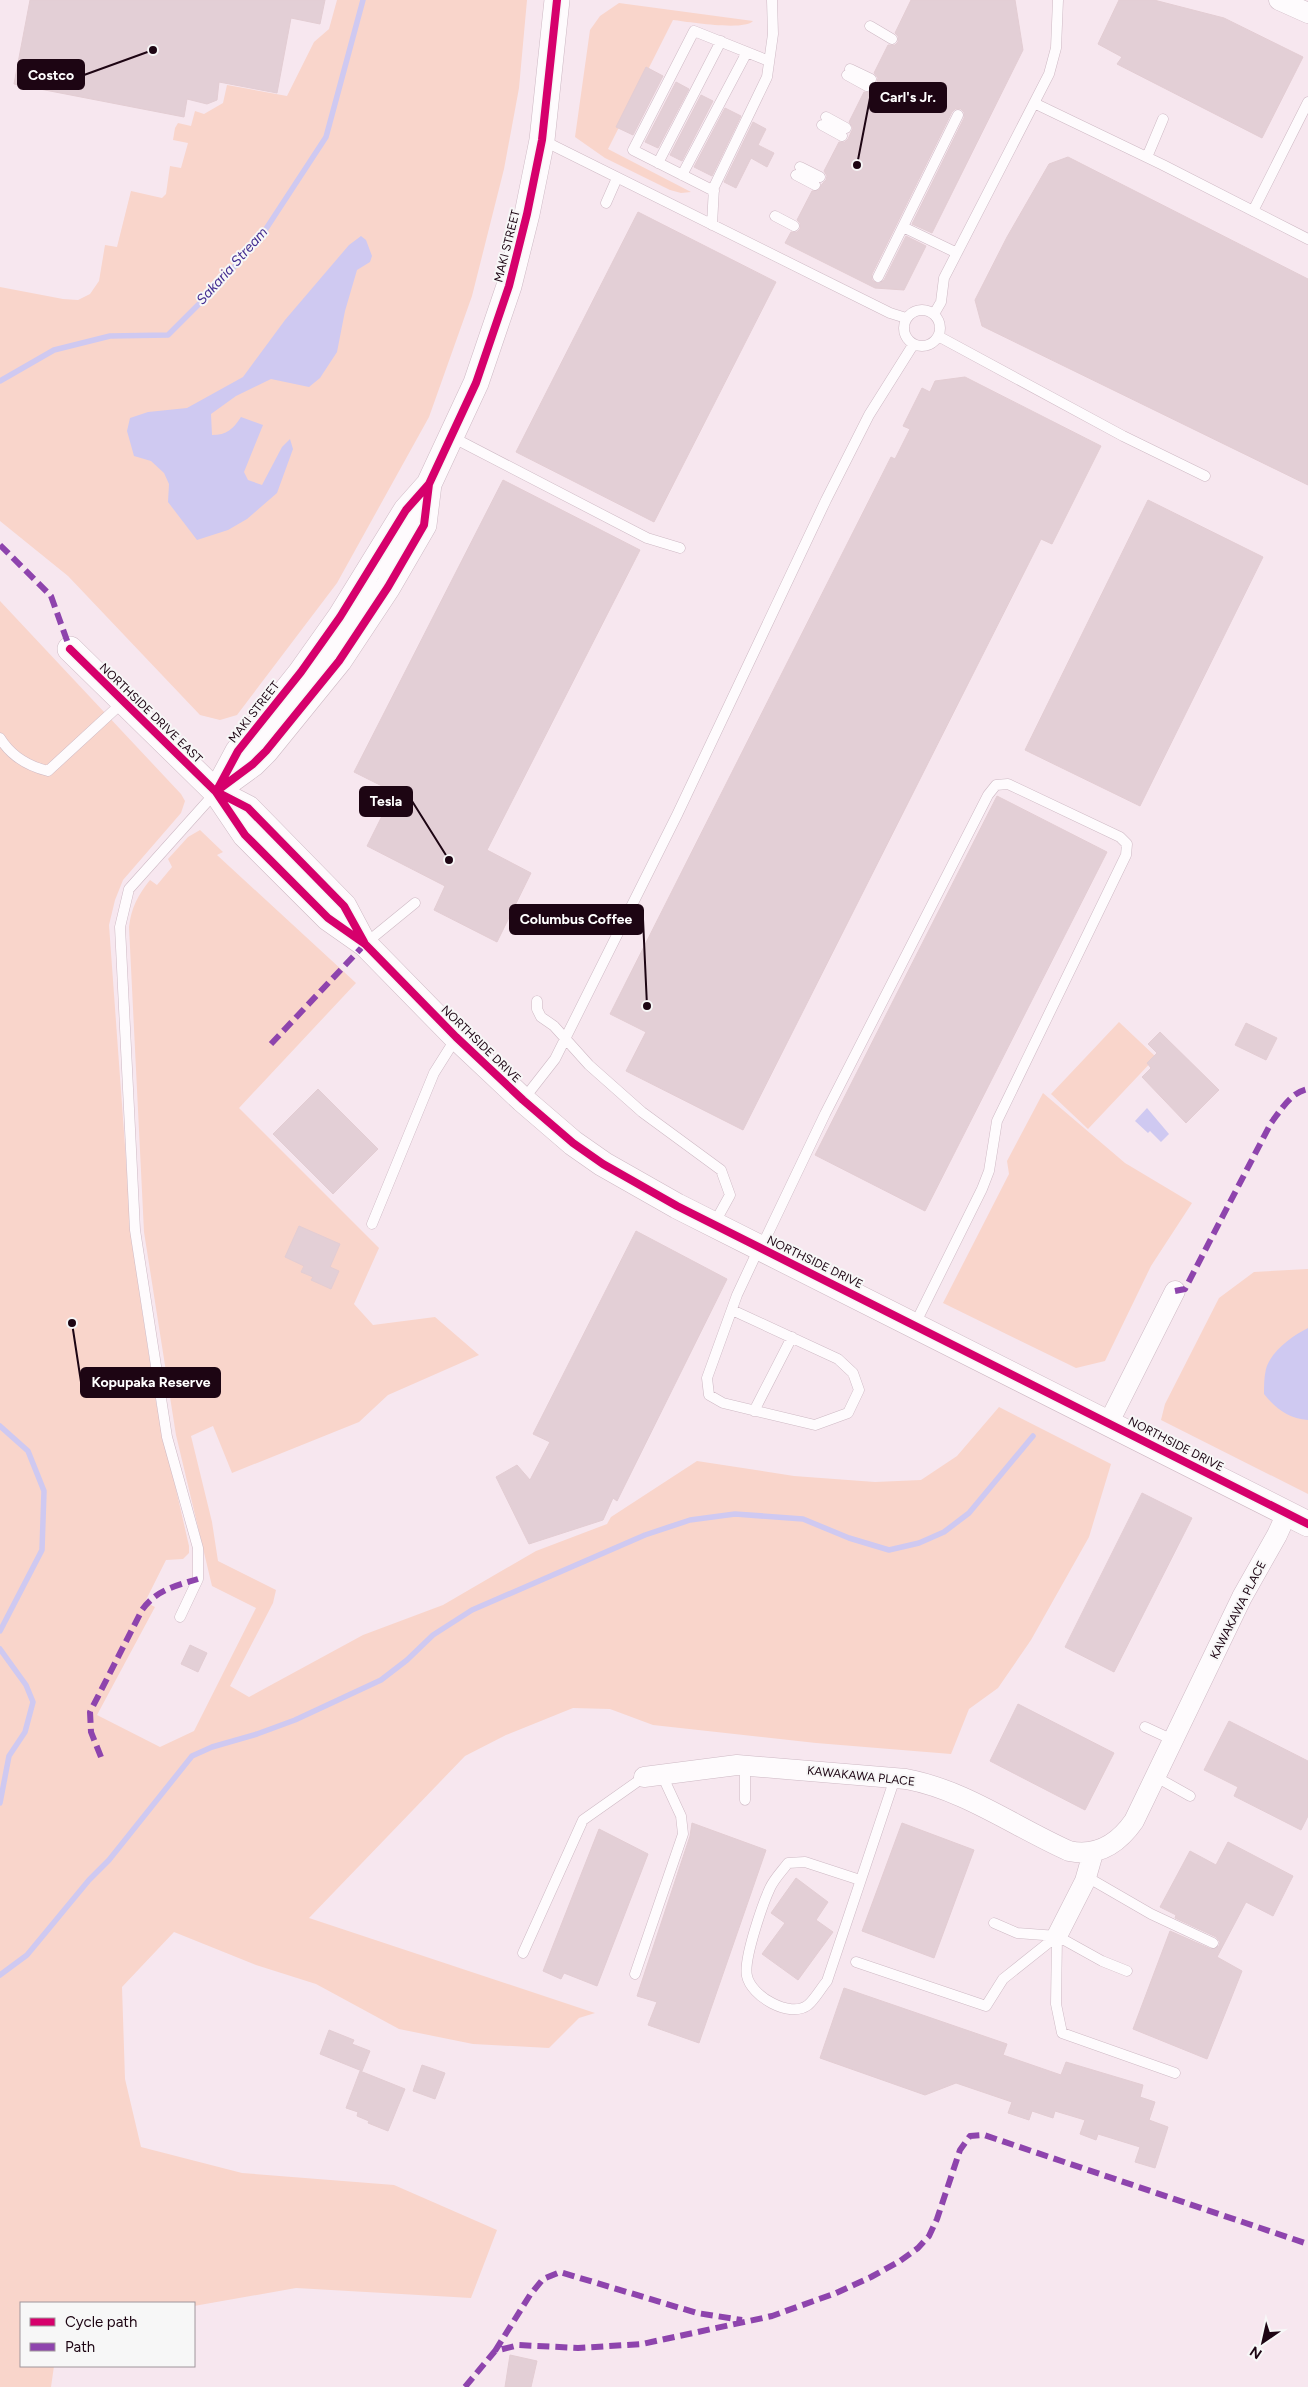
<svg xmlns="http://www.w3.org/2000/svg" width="1308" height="2387" font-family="Figtree,sans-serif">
<rect width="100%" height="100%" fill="#f7e7ef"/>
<!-- green -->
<path fill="#f9d5cb" d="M337 0H527L519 88 504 169 472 296 429 417 337 583 237 715 220 720 200 715 68 576 0 521V287L63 299 78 300 90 294 99 281 105 245 117 247 131 191 162 198 166 194 170 166 181 168 188 143 173 140 175 128 178 123 191 126 195 111 204 114 223 103 227 85 287 96 314 42 329 29Z
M619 3 753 21C744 31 689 22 673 20L608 149 691 192 681 193 670 190 605 158 575 137 590 30 600 16Z
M0 601 181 794 185 801 181 813 123 880 115 900 109 925 132 1243 156 1402 189 1546V1553L183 1559 166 1560 145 1602 155 1607 97 1715 160 1747 194 1731 256 1608 212 1586 176 1435 144 1232 129 927C131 908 138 895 150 880L157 885 172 867 168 859 188 837 200 830 223 852 217 855 356 983 239 1108 379 1248 354 1304 373 1325 435 1317 479 1355 388 1395 359 1422 232 1473 213 1426 191 1436 212 1522 218 1561 276 1590 273 1603 230 1686 249 1697 363 1635 443 1605 536 1551 607 1524 611 1517 697 1461 794 1476 875 1482 921 1480 957 1456 999 1407 1111 1464 1089 1537 1031 1640 998 1688 969 1709 951 1754 816 1743 653 1725 610 1709 573 1708 506 1735 465 1756 309 1918 595 2013 579 2018 549 2048 473 2044 399 2029 316 1984 256 1965 174 1932 122 1987 125 2079 141 2147 242 2173 394 2185 497 2230 471 2298 296 2288 194 2306V2303H21V2366H54L51 2387H0Z
M1119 1022 1156 1057 1088 1129 1051 1094Z
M1043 1093 1125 1163 1192 1203 1151 1266 1105 1361 1076 1368 943 1303 1009 1174 1007 1161Z
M1308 1269V1494L1161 1420 1165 1404 1219 1298 1254 1272Z"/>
<!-- water -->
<path fill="#cfc9f1" d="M361 236 366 240 372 256 370 262 357 270 345 311 337 352 320 378 309 387 271 379 236 396 211 414 212 435C227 435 233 429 241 417L263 425 244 472 248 480 262 485 282 447 290 439 293 449 277 493 247 519 228 530 197 540 168 502 169 484 164 473 151 461 134 456 127 431 130 418 148 412 187 408 243 377 285 320 349 245Z
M1147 1108 1169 1134 1161 1142 1150 1131 1148 1133 1135 1121Z
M1308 1328V1420C1288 1418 1276 1409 1264 1394 1264 1386 1264 1377 1266 1369 1271 1351 1292 1336 1308 1328Z"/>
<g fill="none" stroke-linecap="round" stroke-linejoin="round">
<!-- stream -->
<path stroke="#cfc9f1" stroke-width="5.5" d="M0 381 54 350 110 336 168 335 216 287 260 238 326 137 363 0
M0 1426 28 1451 44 1491 42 1550 0 1631
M0 1649 26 1685 33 1702 25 1732 9 1756 0 1803
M0 1975 27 1955 89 1880 109 1860 192 1756 212 1747 257 1734 295 1720 381 1680 407 1660 433 1635 472 1610 645 1535 690 1520 735 1514 803 1519 849 1538 889 1550 919 1543 944 1532 969 1513 1033 1436"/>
</g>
<!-- building -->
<path fill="#e3cfd6" stroke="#e3cdd3" d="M30 0H325L320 24 291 18 277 93 219 82 217 100 207 104 187 99 184 117 14 84Z
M911 0H1015L1023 50 932 233 912 224 964 118V112L961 109H955L952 112 872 274V280L878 284 884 280 906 236 926 246 904 290 875 288 785 243 791 232H797L800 229V223L797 220 812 191 819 190 822 184 826 180 827 176 824 171 839 142H845L848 139 853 128 849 122 864 92H871L877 82 878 78 874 73 888 45H895L898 42V36L895 33Z
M1119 0H1154L1224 18 1303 57 1262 138 1117 64 1122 57 1098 44Z
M646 67 663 76 633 135 616 127Z
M676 82 689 89 658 148 645 142Z
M701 95 713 101 682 161 670 155Z
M725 108 741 116 712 176 694 167Z
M753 122 766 129 758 145 774 153 767 167 751 158 736 188 724 182Z
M1068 157 1308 279V485L982 326 975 300 1007 237 1049 164Z
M638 212 776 282 654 522 516 452Z
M965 377 1101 446 1052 544 1041 539 743 1130 626 1071 646 1032 610 1014 891 457 895 459 910 429 903 426 922 388 930 392 935 381Z
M503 480 640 550 487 850 531 873 497 942 434 910 445 886 367 846 394 792 354 772Z
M1148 500 1263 557 1140 806 1025 750Z
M997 796 1107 852 925 1211 815 1155Z
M1246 1023 1277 1038 1266 1060 1235 1045Z
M1160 1032 1219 1090 1186 1123 1142 1077 1151 1068 1147 1063 1157 1053 1148 1044Z
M318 1089 378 1149 333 1194 273 1134Z
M299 1226 340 1244 330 1267 339 1271 331 1289 311 1280 313 1277 301 1272 304 1266 285 1257Z
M636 1231 727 1279 617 1501 613 1498 603 1520 529 1544 496 1477 517 1465 530 1480 550 1442 533 1434Z
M1142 1493 1192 1518 1114 1672 1065 1647Z
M190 1645 207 1653 198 1672 181 1664Z
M1018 1704 1114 1753 1085 1810 990 1761Z
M1229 1721 1308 1761V1816L1301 1830 1234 1796 1238 1787 1204 1770Z
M692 1823 766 1850 699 2043 648 2025 657 2002 637 1996 690 1836Z
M902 1823 974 1850 934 1958 862 1931Z
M599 1829 648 1854 597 1986 564 1973 561 1979 543 1971Z
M1228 1842 1293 1876 1273 1916 1246 1902 1217 1957 1242 1971 1207 2059 1133 2029 1170 1931 1211 1949 1219 1946 1220 1942 1216 1937 1175 1918 1176 1915 1160 1907 1190 1851 1216 1865Z
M796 1878 828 1902 816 1920 833 1932 798 1980 762 1954 785 1923 771 1913Z
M844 1988 1007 2044 1003 2055 1061 2075 1066 2062 1143 2085 1140 2097 1155 2102 1149 2120 1168 2127 1155 2168 1135 2162 1140 2147 1098 2134 1096 2140 1080 2134 1085 2120 1055 2111 1053 2118 1032 2111 1029 2120 1008 2113 1012 2102 956 2083 925 2095 820 2058Z
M329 2030 354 2040 352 2044 370 2051 362 2071 320 2054Z
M422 2065 445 2073 435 2099 413 2091Z
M360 2071 405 2089 388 2131 368 2123 369 2121 357 2116 358 2112 346 2108Z
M510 2355 537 2361 531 2387H505Z"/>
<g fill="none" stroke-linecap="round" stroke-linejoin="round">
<!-- service casing -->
<g stroke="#ceb9c4" stroke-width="11">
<path id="service" d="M870 26 892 39
M850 69 871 79
M847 75 867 86
M1034 103 1163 165 1308 239
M826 117 846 128
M822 125 842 136
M542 140 890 313 906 318
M1147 157 1163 119
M658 163 721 41
M800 167 820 177
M682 175 747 52
M796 175 815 185
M714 191 633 150 694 31 769 61
M606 203 617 178
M1253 211 1308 102
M775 216 794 226
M712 225 714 187 767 77 773 34 772 0
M903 227 957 253
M878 277 958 115
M904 328a18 18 0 1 1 36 0a18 18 0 1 1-36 0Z
M934 314 941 302 944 278 1049 74 1056 48 1058 0
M938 336 1123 436 1205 476
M452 437 647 538 680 548
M0 738C11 756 28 766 48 771L123 702
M366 943 415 903
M537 1001V1009L541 1017 554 1026 589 1065 642 1112 721 1170 730 1195 714 1224
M523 1100 555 1059 677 815 826 500 869 415 913 345
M372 1224 434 1073 456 1038
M761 1248 825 1114 988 795 996 785 1008 784 1120 837 1127 844 1126 855 997 1121 989 1171 982 1189 915 1324
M732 1310 838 1359 853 1373 859 1390 848 1413 815 1425 723 1403 709 1395 707 1378 737 1295 759 1248
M754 1411 792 1337
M180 1617 198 1579V1548L167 1437 135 1230 120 927 129 889 215 793
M1145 1727 1173 1740
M1156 1777 1190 1796
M745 1800V1766
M1087 1877 1151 1914 1213 1943
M860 1880 805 1862 788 1863C782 1871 774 1879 770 1888 763 1903 743 1960 747 1976 751 1996 790 2019 808 2005 815 1999 821 1988 827 1981L895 1778
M994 1923 1017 1933 1057 1936 1102 1961 1127 1971
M1057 1936 1056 2004 1062 2033 1175 2073
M523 1953 583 1820 644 1777
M856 1962 986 2006 1003 1979 1057 1936
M635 1974 683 1834 681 1816 662 1775"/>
</g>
<!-- minor casing -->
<g stroke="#ceb9c4" stroke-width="21">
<path id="minor" d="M1279 0 1308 13
M1109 1422 1175 1291
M644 1777 737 1765 906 1779C965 1790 1015 1827 1069 1851 1097 1857 1118 1844 1134 1821L1242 1597 1277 1535 1287 1513
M1057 1936 1085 1881 1093 1853"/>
</g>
<!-- tertiary casing -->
<g stroke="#ceb9c4" stroke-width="26">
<path id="tertiary" d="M70 649 216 792 245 835 328 918 365 944 456 1037 523 1100 573 1143 603 1164 677 1206 1308 1524
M220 788 253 764 266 751 339 661 388 587 424 525 429 484
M216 792 238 751 301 672 340 617 406 510 429 484 476 383 509 286 527 214 542 140 557 0
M219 793 248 808 344 906 362 940"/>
</g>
<!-- service -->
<use href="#service" stroke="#fefbfd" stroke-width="10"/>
<!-- minor -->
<use href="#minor" stroke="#fefbfd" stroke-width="20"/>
<!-- tertiary -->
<use href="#tertiary" stroke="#fefbfd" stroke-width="25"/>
<!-- quiet -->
<path stroke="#8e44ad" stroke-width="6" stroke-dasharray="12 6" stroke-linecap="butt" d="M0 545 51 596 70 649
M271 1044 365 944
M1175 1291 1185 1289 1271 1123C1281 1110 1291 1092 1308 1089
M101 1757 91 1732 90 1712 142 1610C156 1590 175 1586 198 1579
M495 2351 530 2295 543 2279 560 2272 697 2313 742 2320
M465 2387 495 2351 519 2345 578 2348 642 2344 772 2316 836 2293 871 2277 900 2261 918 2248 929 2236 937 2219 960 2150 970 2136 984 2135 1308 2244"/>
<!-- cycleway casing -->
<g stroke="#f7f7f7" stroke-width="11">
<path id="cycleway" d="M70 649 216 792 245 835 328 918 365 944 456 1037 523 1100 573 1143 603 1164 677 1206 1308 1524
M218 790 253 764 266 751 339 661 388 587 424 525 429 484
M216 792 238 751 301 672 340 617 406 510 429 484 476 383 509 286 527 214 542 140 557 0
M217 792 248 808 344 906 364 942"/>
</g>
<!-- cycleway -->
<use href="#cycleway" stroke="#d6006c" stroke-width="8"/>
</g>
<g text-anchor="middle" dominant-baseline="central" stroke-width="4" stroke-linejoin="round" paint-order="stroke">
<!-- street labels -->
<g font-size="12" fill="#1d0513" stroke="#f7f7f7">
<text transform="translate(507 246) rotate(-76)">MAKI STREET</text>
<text transform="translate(254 712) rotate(-52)">MAKI STREET</text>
<text transform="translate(151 713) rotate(44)">NORTHSIDE DRIVE EAST</text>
<text transform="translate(481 1044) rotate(44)">NORTHSIDE DRIVE</text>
<text transform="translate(815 1262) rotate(26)">NORTHSIDE DRIVE</text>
<text transform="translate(1176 1444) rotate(27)">NORTHSIDE DRIVE</text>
<text transform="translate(1238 1610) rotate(-63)">KAWAKAWA PLACE</text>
<text transform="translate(861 1776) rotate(6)">KAWAKAWA PLACE</text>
</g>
<!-- water labels -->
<g font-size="14" font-style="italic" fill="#432d91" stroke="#f7f7f7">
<text transform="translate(232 266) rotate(-48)">Sakaria Stream</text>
</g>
</g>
<!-- callouts -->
<path fill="none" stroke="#1d0513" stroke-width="2" d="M153 50L84 75M857 165L870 98M449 860L412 801M647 1006L643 919M72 1323L81 1382"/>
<g fill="#1d0513" stroke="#f7f7f7" stroke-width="2">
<circle cx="153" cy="50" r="5"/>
<circle cx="857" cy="165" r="5"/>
<circle cx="449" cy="860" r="5"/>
<circle cx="647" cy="1006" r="5"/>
<circle cx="72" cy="1323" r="5"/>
</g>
<g fill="#1d0513" stroke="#1d0513" stroke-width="2">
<rect x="18" y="60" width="66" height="29" rx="5"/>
<rect x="870" y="83" width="76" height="29" rx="5"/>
<rect x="360" y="787" width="52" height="29" rx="5"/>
<rect x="510" y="905" width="133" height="29" rx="5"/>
<rect x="81" y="1368" width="139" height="29" rx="5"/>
</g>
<g font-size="14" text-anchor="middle" font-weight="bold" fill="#fff">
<text x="51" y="80">Costco</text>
<text x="908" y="102">Carl's Jr.</text>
<text x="386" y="806">Tesla</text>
<text x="576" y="924">Columbus Coffee</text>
<text x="151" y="1387">Kopupaka Reserve</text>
</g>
<!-- legend -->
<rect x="20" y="2302" width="175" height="65" fill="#f7f7f7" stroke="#a0969c"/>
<rect x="30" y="2318" width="25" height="8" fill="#d6006c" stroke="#a0969c"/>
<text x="65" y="2327" font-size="15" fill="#1d0513">Cycle path</text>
<rect x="30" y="2343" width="25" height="8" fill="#8e44ad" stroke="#a0969c"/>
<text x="65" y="2352" font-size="15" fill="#1d0513">Path</text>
<!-- north arrow -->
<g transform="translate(1263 2342) rotate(214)" stroke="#f7f7f7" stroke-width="4" paint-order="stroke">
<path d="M0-4L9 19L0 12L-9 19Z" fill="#1d0513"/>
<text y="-8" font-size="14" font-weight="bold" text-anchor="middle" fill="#1d0513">N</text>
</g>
</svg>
